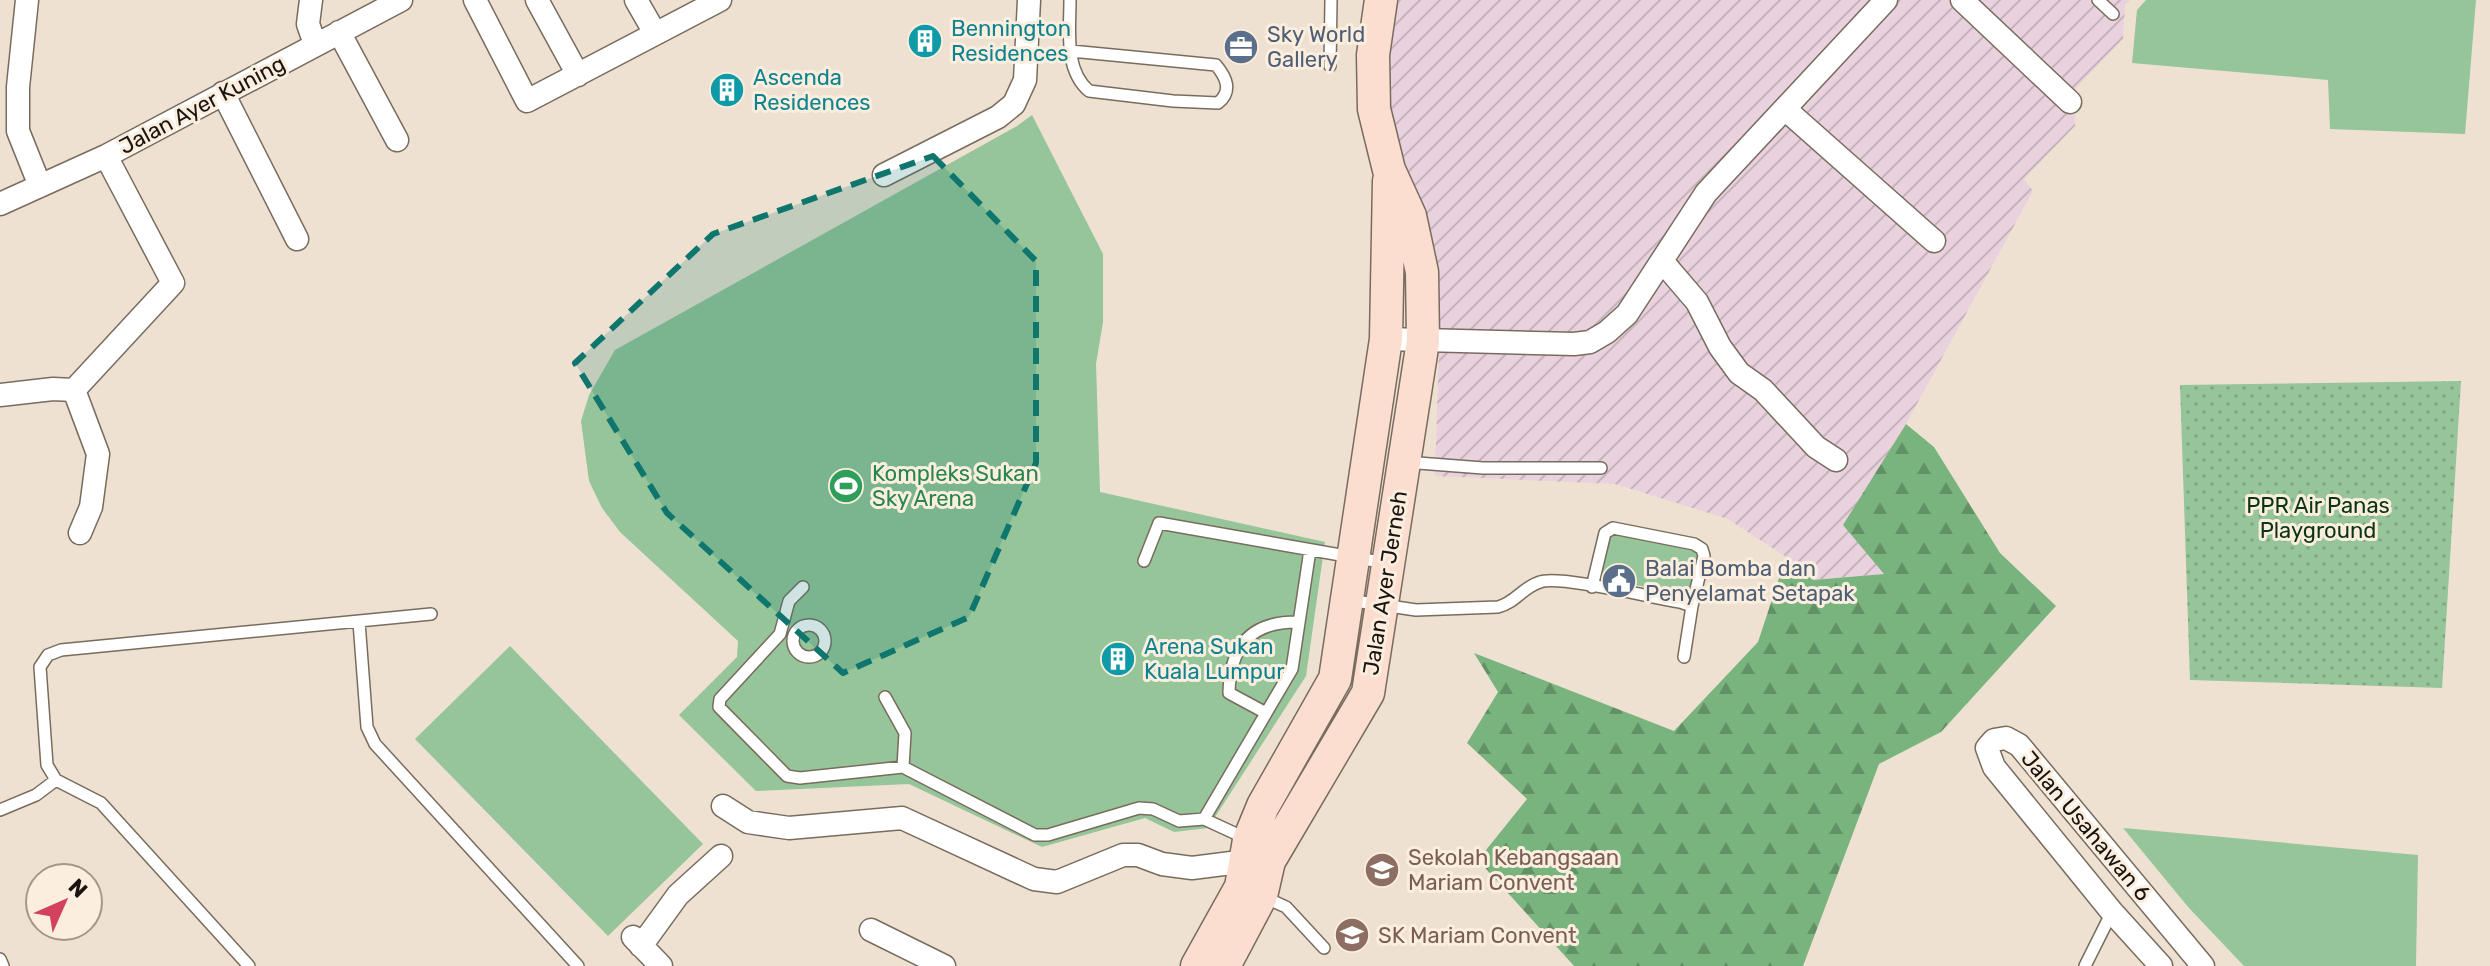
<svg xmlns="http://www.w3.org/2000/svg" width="2490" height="966" font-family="Rubik,sans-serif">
<defs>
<pattern id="industrial-furrows" width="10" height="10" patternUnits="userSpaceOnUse" patternTransform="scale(2)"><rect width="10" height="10" fill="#e9d2de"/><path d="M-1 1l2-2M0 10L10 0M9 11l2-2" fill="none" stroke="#c7b3bd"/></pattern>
<pattern id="grass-dots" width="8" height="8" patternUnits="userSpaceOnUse" patternTransform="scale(2)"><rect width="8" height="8" fill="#95c599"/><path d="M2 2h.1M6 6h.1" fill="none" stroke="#80a883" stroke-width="1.8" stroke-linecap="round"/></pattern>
<pattern id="forest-firs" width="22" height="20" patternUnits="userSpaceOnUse" patternTransform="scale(2)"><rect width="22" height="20" fill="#79b47f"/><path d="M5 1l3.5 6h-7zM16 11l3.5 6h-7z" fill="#629166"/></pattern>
</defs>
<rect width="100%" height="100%" fill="#eee1d1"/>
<!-- industrial -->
<path fill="url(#industrial-furrows)" d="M1399 0H2130L2125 5 2123 39 2076 88 2075 126 2024 179 2033 191 1906 424 1844 525 1885 574 1813 580 1786 557 1728 519 1615 484 1435 476 1440 315 1404 180 1379 58Z"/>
<!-- grass -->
<path fill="url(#grass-dots)" d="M2461 381 2442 688 2190 680 2180 385Z"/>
<!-- forest -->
<path fill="url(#forest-firs)" d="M1906 424 1934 447 2000 553 2056 606 1941 732 1879 764 1803 966H1574L1478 860 1527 799 1467 743 1498 692 1474 653 1674 731 1758 642 1786 557 1813 580 1884 574 1843 525Z"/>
<!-- pitch -->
<path fill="#95c599" d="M2146 0H2476L2465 134 2330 129 2328 80 2132 63 2137 10Z
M1032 115 1103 254V322L1096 364 1100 492 1325 542 1306 676 1208 828 1174 832 1145 818 1042 847 909 784 756 791 679 715 737 657 738 641 620 532 602 508 589 481 581 421 589 395 615 350 1017 126Z
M1609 533 1700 552 1691 596 1600 578Z
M510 646 703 844 608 936 415 739Z
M2123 828 2418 855 2416 966H2244L2189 908Z"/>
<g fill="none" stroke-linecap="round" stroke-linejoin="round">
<!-- service casing -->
<g stroke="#786c5e" stroke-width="14">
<path id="service" d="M1070 0C1070 30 1064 70 1089 91L1173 101 1218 103C1233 91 1226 77 1216 65L1071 51
M2098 0 2113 14
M1330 66 1331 0
M1405 462 1483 468H1601
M1144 561 1159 523 1386 563
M803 587 789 601 780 634 720 699 719 707 787 776 800 778 903 767 1035 835H1048L1139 808 1153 809 1179 821 1204 819 1245 838
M1348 600 1416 610 1498 607C1515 603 1523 587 1540 582 1559 575 1654 598 1680 602L1692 606 1704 556 1702 549 1694 544 1613 528 1605 533 1592 587
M359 622 367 727 375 744 578 966
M793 641a16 16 0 1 1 32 0a16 16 0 1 1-32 0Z
M1684 657 1692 606
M885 697 905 733 903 767
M1266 713 1229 693C1230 646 1251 621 1299 622
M0 810 36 795 56 780
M1204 819 1292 669 1310 550
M1264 897 1286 907 1324 948
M0 959 3 966
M249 966 101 803 56 780 47 765 40 667 48 655 61 650 431 614
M2085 966 2112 912"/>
</g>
<!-- minor casing -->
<g stroke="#786c5e" stroke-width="25">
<path id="minor" d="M27 0 18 87V131L40 186
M311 0 308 24 315 44
M475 0 527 101 720 0
M537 0 578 75
M636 0 655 33
M1962 0 2070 102
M339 32 397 140
M223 93 297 239
M1785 109 1934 241
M884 175 998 117 1014 104 1025 80 1029 0
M0 204 106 156 401 0
M1662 261 1697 302 1720 347 1739 373 1763 390 1816 447 1836 460
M1386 339 1574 344 1590 342 1607 332 1627 314 1706 193 1886 0
M74 390 173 283 106 156
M0 395 53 389 74 390 98 454 91 507 80 533
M723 806 748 822 789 828 902 818 1034 879 1057 882 1123 855H1138L1162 864 1192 868 1247 861
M871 930 944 966
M633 937 661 966
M641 946 678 895 721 856
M2161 966 2112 912 1994 767 1987 748 1994 740 2006 738 2019 745 2203 966"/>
</g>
<!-- secondary casing -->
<g stroke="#786c5e" stroke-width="35">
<path id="secondary" d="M1197 966 1241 887 1249 840 1263 806 1335 679 1386 339 1389 181
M1224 966 1261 896 1269 861 1368 693 1423 341 1422 272 1410 216 1389 170 1374 109 1373 55 1381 0"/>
</g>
<!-- service -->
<use href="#service" stroke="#fff" stroke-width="11"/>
<!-- minor -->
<use href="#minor" stroke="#fff" stroke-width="22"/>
<!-- secondary -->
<use href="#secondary" stroke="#fbded0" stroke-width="32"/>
</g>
<!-- marked area -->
<path fill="#0f766e" fill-opacity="0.2" stroke="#0f766e" stroke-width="6" stroke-dasharray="16 10" stroke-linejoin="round" d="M933 156 1036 261V463L969 617 843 673 667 513 575 363 713 234Z"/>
<!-- icons -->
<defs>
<g id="building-disc" transform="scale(1.8)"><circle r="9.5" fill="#0f9aa8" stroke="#fceede"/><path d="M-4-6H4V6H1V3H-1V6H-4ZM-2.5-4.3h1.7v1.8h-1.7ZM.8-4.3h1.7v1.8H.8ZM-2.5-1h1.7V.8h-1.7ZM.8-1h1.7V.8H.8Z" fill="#fff"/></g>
<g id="office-disc" transform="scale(1.8)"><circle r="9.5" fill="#5c6f8a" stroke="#fceede"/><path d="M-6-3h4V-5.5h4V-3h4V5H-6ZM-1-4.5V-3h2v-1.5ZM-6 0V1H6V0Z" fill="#fff"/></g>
<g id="stadium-disc" transform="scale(1.8)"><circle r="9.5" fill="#2e9e5b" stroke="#fceede"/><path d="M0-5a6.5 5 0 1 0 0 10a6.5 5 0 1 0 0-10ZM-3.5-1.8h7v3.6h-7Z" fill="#fff"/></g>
<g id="civic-disc" transform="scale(1.8)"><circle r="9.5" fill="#5c6f8a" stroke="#fceede"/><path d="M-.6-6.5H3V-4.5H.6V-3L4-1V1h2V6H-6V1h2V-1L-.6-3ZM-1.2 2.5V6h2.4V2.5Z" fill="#fff"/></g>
<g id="school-disc" transform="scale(1.8)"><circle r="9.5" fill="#8d6e63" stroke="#fceede"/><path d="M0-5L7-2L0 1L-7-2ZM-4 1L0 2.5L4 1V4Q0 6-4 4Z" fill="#fff"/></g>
</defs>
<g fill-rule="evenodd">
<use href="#building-disc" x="925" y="41"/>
<use href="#office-disc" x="1241" y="47"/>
<use href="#building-disc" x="727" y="90"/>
<use href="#stadium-disc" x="846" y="486"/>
<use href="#civic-disc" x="1619" y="581"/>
<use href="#building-disc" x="1118" y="659"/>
<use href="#school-disc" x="1382" y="870"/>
<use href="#school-disc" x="1352" y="935"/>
</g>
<g text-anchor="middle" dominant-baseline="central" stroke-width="6" stroke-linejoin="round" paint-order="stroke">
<!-- culture labels -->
<g font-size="22" fill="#0d838f" stroke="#fceede" text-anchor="start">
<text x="951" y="28">Bennington<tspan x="951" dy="25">Residences</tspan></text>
<text x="753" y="77">Ascenda<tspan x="753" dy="25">Residences</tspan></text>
<text x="1144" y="646">Arena Sukan<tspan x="1144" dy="25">Kuala Lumpur</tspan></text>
</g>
<!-- service labels -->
<g font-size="22" fill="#4e5e75" stroke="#fceede" text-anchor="start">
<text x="1267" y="34">Sky World<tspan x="1267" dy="25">Gallery</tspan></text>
<text x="1645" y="568">Balai Bomba dan<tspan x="1645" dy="25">Penyelamat Setapak</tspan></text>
</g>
<!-- street labels -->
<g font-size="22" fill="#19140f" stroke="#fceede">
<text transform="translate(202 105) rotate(-28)">Jalan Ayer Kuning</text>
<text transform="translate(1385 583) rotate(-81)">Jalan Ayer Jerneh</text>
<text transform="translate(2086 826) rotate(50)">Jalan Usahawan 6</text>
</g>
<!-- leisure labels -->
<g font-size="22" fill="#27864d" stroke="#fceede" text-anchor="start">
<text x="872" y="473">Kompleks Sukan<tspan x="872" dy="25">Sky Arena</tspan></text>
</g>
<!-- park labels -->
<g font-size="22" fill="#093512" stroke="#fceede">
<text x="2318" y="505">PPR Air Panas<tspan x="2318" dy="25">Playground</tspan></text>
</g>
<!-- education labels -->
<g font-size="22" fill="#785e54" stroke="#fceede" text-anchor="start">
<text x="1408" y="857">Sekolah Kebangsaan<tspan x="1408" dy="25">Mariam Convent</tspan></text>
<text x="1378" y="935">SK Mariam Convent</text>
</g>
</g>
<!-- north arrow -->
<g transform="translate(64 902) rotate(45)"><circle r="38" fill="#fceede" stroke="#a1978b" stroke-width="2"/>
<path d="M0-6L14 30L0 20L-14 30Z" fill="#d2425c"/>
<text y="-12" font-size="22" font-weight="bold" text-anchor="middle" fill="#19140f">N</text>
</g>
</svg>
